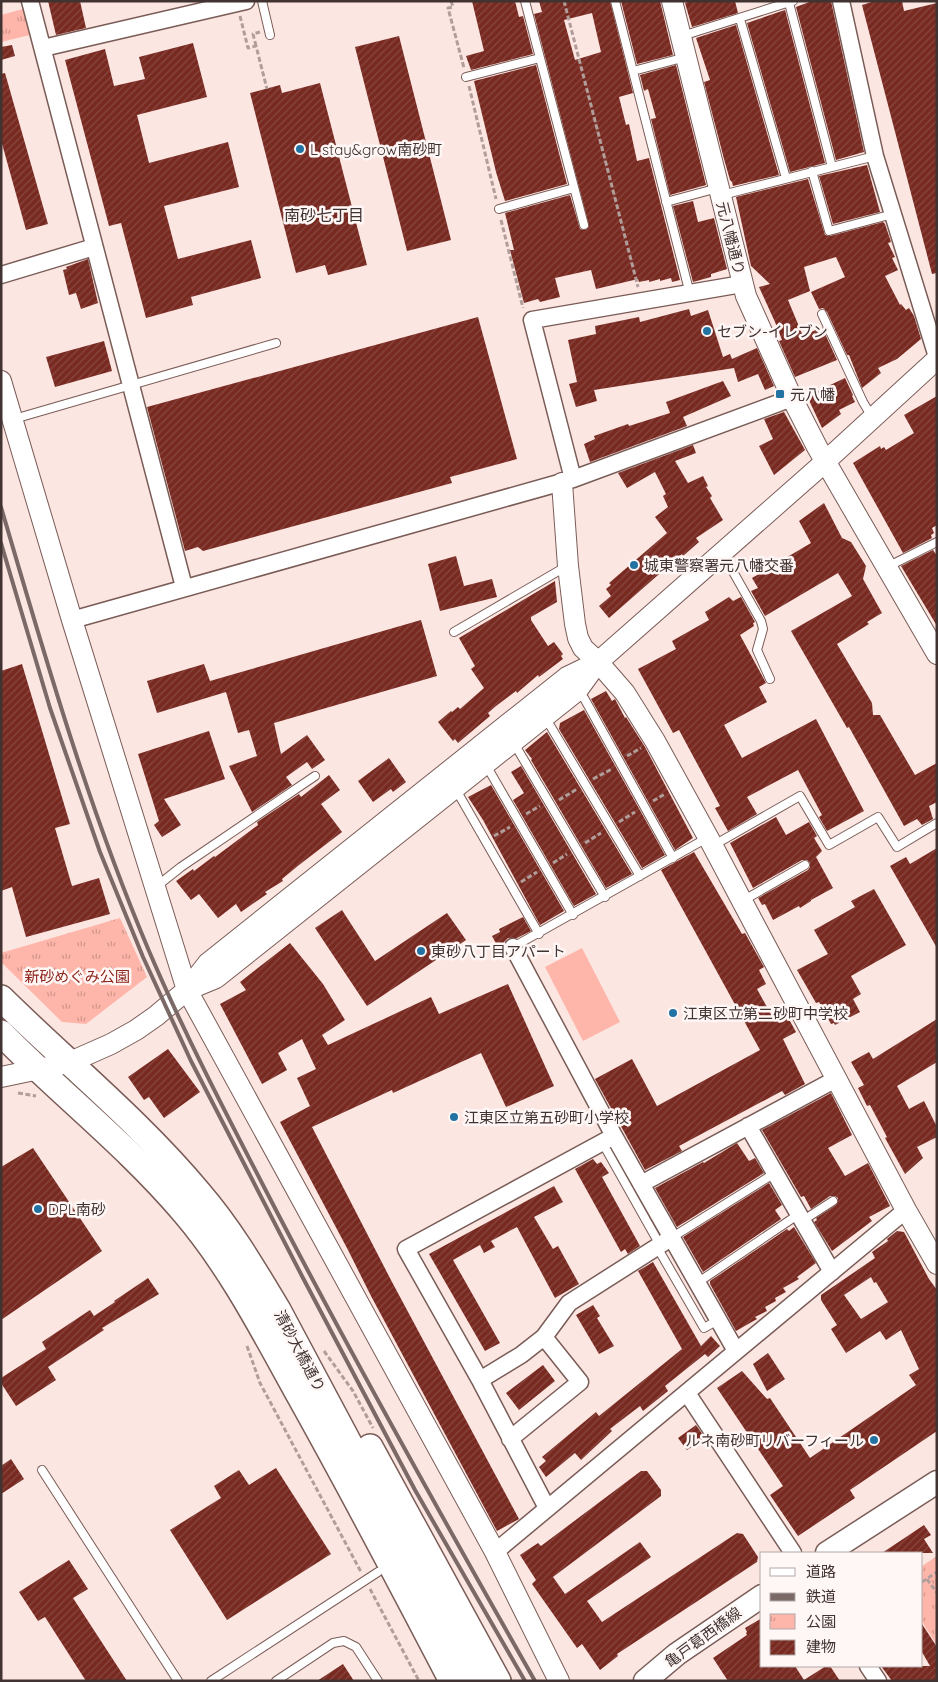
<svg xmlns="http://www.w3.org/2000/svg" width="938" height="1682" font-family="Quicksand,'Noto Sans JP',sans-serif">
<defs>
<pattern id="park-tufts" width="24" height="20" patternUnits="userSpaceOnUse" patternTransform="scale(1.25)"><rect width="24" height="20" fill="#ffb6aa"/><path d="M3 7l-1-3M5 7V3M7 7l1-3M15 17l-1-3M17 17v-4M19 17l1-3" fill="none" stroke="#d0958b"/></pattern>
<pattern id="building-hatch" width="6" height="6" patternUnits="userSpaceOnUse" patternTransform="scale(1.25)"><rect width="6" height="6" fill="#782a21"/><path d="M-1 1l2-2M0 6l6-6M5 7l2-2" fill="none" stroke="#884841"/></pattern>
</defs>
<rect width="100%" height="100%" fill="#fce6e2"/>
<!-- park -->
<path fill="url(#park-tufts)" d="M23 9 30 35 1 42V15Z
M120 918 147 977 86 1024 62 1022 1 962V953Z
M937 1556V1645L922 1622V1566Z"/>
<!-- garden -->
<path fill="#ffb6aa" d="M582 948 620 1022 583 1041 545 967Z"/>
<!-- building -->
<path fill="url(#building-hatch)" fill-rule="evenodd" d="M48 1H80L86 28 56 35Z
M472 1H515L519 17 523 16 533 54 471 70 466 56 484 51Z
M539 1H610L633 93 619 97 626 125 629 124 637 161 649 158 680 280 672 282 671 278 660 281V279L649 282V280L639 282 638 279 596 289 591 270 555 278 560 297 540 302 538 299 524 303 510 250H514L505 213 570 195 580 229 585 230 589 226 534 14 542 12ZM592 13 601 52 575 60 564 20Z
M621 1H660L673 55 637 64Z
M690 1H735L738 13 692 27 685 3Z
M812 1H831L864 152 836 160 796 7Z
M875 1H902L904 11 937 3V273L932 274 862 5Z
M785 10 825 163 790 172 747 23Z
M736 25 779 175 733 186 732 182 730 180 724 159 704 82 710 80 696 38Z
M399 36 451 240 407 251 355 47Z
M193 43 207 97 137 115 149 163 228 142 239 187 164 206 178 259 251 240 261 278 191 297 193 305 146 318 121 223 109 226 65 60 105 49 114 86 145 79 139 57Z
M12 45 15 56 1 60V47Z
M536 65 567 184 505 201 496 172 474 81Z
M676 65 706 185 670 195 651 119 656 118 648 89 644 91 640 75Z
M5 73 48 224 26 230 1 140V74Z
M320 83 367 265 328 275 325 265 296 273 250 93 280 85 282 93Z
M867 165 880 212 833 224 819 176Z
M808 179 825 235 830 236 883 222 885 224 891 242 888 243 895 257 892 258 898 270 885 276 900 305 901 304 906 310 909 308 914 316 921 339 897 359 878 368 881 373 862 388 849 355H847L827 312 823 308 819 309 811 292 845 277 836 257 804 267 810 291 788 300 803 336 822 327 837 360 795 377 779 341 782 340 775 322 759 287 770 284 751 266 736 197Z
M693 201 698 222 714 218 727 269 711 274V277L693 282 673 206Z
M88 259 98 303 81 309 76 293 69 295 63 270 67 269 66 267Z
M689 309 691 316 708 310 723 357 730 354 732 359 757 348 774 386 765 390 758 374 738 382 734 368 594 390 597 401 576 407 569 384 577 382 568 340 596 334 595 326 639 317 640 322Z
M478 317 517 459 450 477 452 483 203 551 198 547 185 551 147 407Z
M104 341 112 371 55 387 46 357Z
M845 378 853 395 852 396 855 402 839 410 841 414 822 428 807 396Z
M723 381 731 396 683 417 687 426 590 462 584 444 595 439 594 436 628 424 629 426 670 413 666 402Z
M937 396V525L932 528 934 533 931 535 932 538 903 553 853 463 880 446 881 449 884 447 886 450 914 433 904 415Z
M784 412 805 450 774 475 759 446 773 439 764 419Z
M693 445 696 453 675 461 688 483 703 476 708 486 706 487 712 496 710 498 723 520 696 538 699 542 683 556 682 554 609 618 599 606 611 596 606 589 611 585 609 583 667 533 655 517 668 507 663 496 666 494 655 472 627 488 618 473Z
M824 503 842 538 851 542 866 566 863 579 882 613 867 622 869 624 837 644 872 703 873 715H880L915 775 937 763V802L929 806 933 819 922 825 917 819 904 826 849 727 847 728 791 631 852 596 838 573 765 616 751 591 758 588 752 578 811 543 799 521Z
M933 550 937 556V626L901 566Z
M456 556 464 586 492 579 497 597 440 611 428 564Z
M555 581 557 602 531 617V620L548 646 554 642 563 654 561 656 563 659 539 677 538 675 517 693 516 691 496 706 488 713 490 716 458 743 455 739 453 741 438 722 451 711 452 712 458 707 460 709 484 688 471 669 475 666 459 638Z
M729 597 733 601 741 597 755 622 753 623 754 626 740 635 766 683 759 687 767 702 724 725 742 758 816 719 864 811 827 831 819 817 822 815 798 770 747 797 757 814 728 831 715 808 720 806 679 730 673 733 638 669 676 649 672 641 709 620 705 612Z
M421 620 437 676 274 723 281 754 307 735 325 760 312 769 307 762 286 777 292 785 252 812 229 766 257 756 249 730 238 733 226 692 157 713 147 681 204 664 210 681Z
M22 664 70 824 55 828 72 886 99 878 110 914 26 937 12 887 1 891V671Z
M606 691 612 701 615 699 625 718 626 717 645 747 693 838 675 850 591 699Z
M584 710 665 855 642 868 559 729 560 723Z
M209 731 225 779 164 799 181 825 162 837 154 825 159 821 138 754Z
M547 732 632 874 606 888 531 760 532 759 525 750Z
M389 758 406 782 393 792 391 789 373 802 358 781Z
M521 766 596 894 574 906 513 800 524 793 511 772Z
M329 775 340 790 321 804 342 832 299 865 282 879 283 881 265 892 267 894 241 912 236 904 218 918 199 894 191 900 176 881 193 869 194 871 214 856 215 857 258 825 257 822 299 794 301 797Z
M491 785 564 911 540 925 483 820 468 797Z
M776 817 786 835 809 822 817 836 814 838 822 851 816 857 833 888 811 900V901L800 908 799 906 773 920 765 904 762 905 758 898 808 870 810 867V863L807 860H802L753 888 730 843Z
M937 848V948L890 866 906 857 910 864Z
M694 852 742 934 745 933 764 967 759 970 766 984 757 989 773 1018 785 1012 796 1032 783 1039 805 1084 785 1095 782 1091 679 1146 682 1151 645 1170 595 1079 632 1059 657 1106 760 1050 661 870Z
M874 889 906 945 851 976 861 994 853 999 860 1012 835 1025 834 1023 831 1024 819 1002 816 1003 797 970 828 954 814 930 855 907 851 901Z
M342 910 375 961 447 913 466 940 367 1006 315 928Z
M523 917 531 931 517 938H508L504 942 503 947 499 949 492 936 500 932 499 929Z
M290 943 323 984 345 1020 322 1035 328 1045 431 997 439 1014 508 984 554 1086 506 1107 481 1053 393 1093 392 1090 312 1127 392 1282 519 1519 497 1531 371 1296 348 1250 280 1122 310 1106 297 1078 316 1069 302 1039 278 1053 287 1070 262 1084 220 1004 246 990 240 982Z
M937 1019V1062L897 1086 909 1109 924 1101 937 1127V1137L917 1147 923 1158 905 1174 885 1138 887 1137 870 1105 867 1106 858 1088 864 1085 851 1062 869 1052 873 1059Z
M168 1049 200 1092 164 1118 149 1097 144 1100 128 1077Z
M831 1093 852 1135 828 1148 845 1176 868 1163 890 1206 869 1217 872 1221 832 1251 814 1222 817 1220 816 1218 836 1205 838 1198 835 1196H830L811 1209 804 1196 801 1197 762 1130Z
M737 1143 749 1161 755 1158 764 1173 677 1227 655 1188 703 1162 704 1163Z
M33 1148 102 1251 1 1320V1167Z
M593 1159 597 1164 601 1162 609 1173 602 1177 640 1246 628 1254 625 1249 621 1252 575 1169Z
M769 1183 782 1205 775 1210 781 1219 703 1272 683 1237Z
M554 1186 563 1202 534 1217 553 1249 558 1246 579 1284 555 1298 517 1227 491 1241 495 1247 484 1253 480 1245 453 1260 500 1343 485 1351 429 1254Z
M794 1227 816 1263 797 1277 799 1279 783 1288 786 1292 775 1298 776 1301 765 1307 767 1311 755 1317 757 1319 736 1331 710 1284V1281L787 1229 789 1231Z
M897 1231 904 1232 929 1279 937 1290V1431L850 1490 855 1498 798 1536 770 1495 783 1486 717 1388 742 1371 767 1399 770 1398 810 1458 916 1385 909 1375 919 1369 901 1330 886 1340 880 1331 846 1353 831 1329 837 1325 821 1300V1295L875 1258 872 1252 888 1241 887 1239ZM871 1277 874 1283 876 1282 888 1302 861 1319 844 1295Z
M653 1262 701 1346 711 1336 720 1346 708 1357 705 1354 665 1386 668 1391 643 1411 640 1406 610 1429 612 1431 581 1460 575 1453 546 1477 539 1467 546 1461 542 1457 596 1412 599 1416 682 1349 638 1271Z
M148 1278 159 1294 102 1328 104 1330 48 1367 56 1380 16 1406 1 1383V1378L46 1349 42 1342 90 1310 94 1316 115 1302 114 1301Z
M593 1305 600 1316 597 1318 614 1346 599 1354 576 1315Z
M768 1353 785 1379 767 1391 753 1364Z
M543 1365 555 1381 519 1410 506 1393Z
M696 1425 705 1438 687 1450 678 1438Z
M11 1459 24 1479 1 1494V1466Z
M276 1468 331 1554 227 1620 170 1530 221 1498 214 1486 239 1470 249 1485Z
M641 1471H647L661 1490V1496L553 1577 565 1594 640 1542 651 1557 587 1601 602 1622 737 1533 743 1534 758 1557 757 1562 617 1654 618 1656 600 1670 582 1644 577 1648 532 1584 536 1580 520 1555 538 1543 541 1546Z
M924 1525 931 1535 924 1539 933 1553H882Z
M69 1560 88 1589 73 1598 127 1681H86L45 1617 38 1621 19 1592Z
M762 1618V1666H795L804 1680 826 1666H830L840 1681H728L713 1658 747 1635 746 1633 747 1632 745 1628Z
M922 1624 937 1647V1681H892L881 1666H930L922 1652Z
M343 1664 354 1681H317Z"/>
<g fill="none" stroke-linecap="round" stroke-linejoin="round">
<!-- service casing -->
<g stroke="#7a5c57" stroke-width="10">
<path id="service" d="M262 1 270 35
M525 1 584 225
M615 1 690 294
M789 3 832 167
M740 19 786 178
M682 36 793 1
M633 71 686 57
M466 77 540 58
M812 171 829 231 893 214
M722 195 875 156
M666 202 718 188
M499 209 574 188
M822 314 863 402 872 417
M14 419 276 343
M723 554 761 621 763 629 757 650 770 679
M887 567 937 542
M454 632 567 566
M577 691 584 698 673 858
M545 717 640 876
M512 743 518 750 605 897
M486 765 573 915
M455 788 539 934
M714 845 800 796 829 845 878 817 897 847 937 823
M157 886 181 867 315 776
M744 900 805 865
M513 947 707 838
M602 1142 660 1245
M802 1221 833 1201
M671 1238 775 1173
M657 1247 704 1328 718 1320
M697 1283 799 1214
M42 1470 178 1681
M211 1681 378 1572
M276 1681 333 1643 344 1641 356 1647 378 1681"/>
</g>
<!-- minor casing -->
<g stroke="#7a5c57" stroke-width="19">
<path id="minor" d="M30 1 184 587
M841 1 875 156 937 357
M43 48 246 1
M1 275 94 247
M573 479 792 398
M72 620 573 479 532 320 742 284
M513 947 614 1136 736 1351
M748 1126 832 1272
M641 1184 836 1079
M480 1380 521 1355 544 1337 569 1303 671 1238
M687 1393 793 1553
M510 1439 580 1382 544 1337
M547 1508 480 1380 406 1249 614 1136
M495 1552 906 1210
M868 1666 878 1681"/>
</g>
<!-- tertiary casing -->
<g stroke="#7a5c57" stroke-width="22">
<path id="tertiary" d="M672 1 746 296 792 398 817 447 937 654
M1 381 72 620 187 990 495 1552 559 1681
M562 483 568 566 575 624 578 638 583 648 598 662 625 693 655 741 708 837 906 1210 937 1264
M187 990 216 978 577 691 598 662 816 470 937 359
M1 1077 68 1063 111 1044 136 1030 156 1016 187 990 208 963 567 677 594 664"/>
</g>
<!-- secondary casing -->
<g stroke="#7a5c57" stroke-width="25">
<path id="secondary" d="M827 1553 937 1482
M645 1681 677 1654 762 1596"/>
</g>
<!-- primary casing -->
<g stroke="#7a5c57" stroke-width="28">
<path id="primary" d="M1 998C67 1063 140 1122 199 1193 230 1229 254 1270 278 1310L476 1681
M1 1033C61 1094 129 1147 184 1212 231 1267 264 1332 299 1395 352 1490 402 1585 452 1681
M370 1447 498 1681"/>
</g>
<!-- path -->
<path stroke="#b19e9b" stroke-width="3" stroke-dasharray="5 2.5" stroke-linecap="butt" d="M451 1 453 7 448 8 464 68
M564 1 638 287
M240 16 248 48 256 46 267 89
M256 46 253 34 260 32
M469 86 496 199
M501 220 523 308
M627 756 641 748
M593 779 612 769
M559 800 577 789
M653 801 665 794
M526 814 540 806
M619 822 635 812
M494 836 510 827
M585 843 601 833
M553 863 567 854
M521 882 537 872
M18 1093 36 1096
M247 1346 260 1383 361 1572
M324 1351 353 1391 373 1428
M927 1579 937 1593
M922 1582 937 1572
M370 1589 419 1681"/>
<!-- service -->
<use href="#service" stroke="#fff" stroke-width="8"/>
<!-- minor -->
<use href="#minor" stroke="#fff" stroke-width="16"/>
<!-- tertiary -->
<use href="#tertiary" stroke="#fff" stroke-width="20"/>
<!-- secondary -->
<use href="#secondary" stroke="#fff" stroke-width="22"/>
<!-- primary -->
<use href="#primary" stroke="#fff" stroke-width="25"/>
<!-- rail -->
<path stroke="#7a6967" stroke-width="4" d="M1 507C45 657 88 807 149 951 187 1040 233 1127 278 1214 360 1371 447 1526 535 1681
M1 543 50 708 100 852 143 957 191 1061 303 1278 415 1490 525 1681"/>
</g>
<!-- markers -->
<g fill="#2272a4" stroke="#fef7f6" stroke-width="2">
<circle cx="300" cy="149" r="5"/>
<circle cx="707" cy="331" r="5"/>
<rect x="775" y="389" width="10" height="10" rx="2.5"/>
<circle cx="634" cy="565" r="5"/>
<circle cx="421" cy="951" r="5"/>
<circle cx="673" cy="1013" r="5"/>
<circle cx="454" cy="1117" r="5"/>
<circle cx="38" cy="1209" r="5"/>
<circle cx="874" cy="1440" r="5"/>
</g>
<g text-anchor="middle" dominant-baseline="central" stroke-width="5" stroke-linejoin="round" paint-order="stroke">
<!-- poi labels -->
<g font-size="15" fill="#413331" stroke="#fef7f6" text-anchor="start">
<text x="310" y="149">L stay&amp;grow南砂町</text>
<text x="717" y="331">セブン-イレブン</text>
<text x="790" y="394">元八幡</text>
<text x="644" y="565">城東警察署元八幡交番</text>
<text x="431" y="951">東砂八丁目アパート</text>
<text x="683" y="1013">江東区立第二砂町中学校</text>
<text x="464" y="1117">江東区立第五砂町小学校</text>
<text x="48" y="1209">DPL南砂</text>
<text x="864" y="1440" text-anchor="end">ルネ南砂町リバーフィール</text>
</g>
<!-- street labels -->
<g font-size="15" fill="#413331" stroke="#fef7f6">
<text transform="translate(731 238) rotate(76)">元八幡通り</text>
<text transform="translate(300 1351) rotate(62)">清砂大橋通り</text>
<text transform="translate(703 1637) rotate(-36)">亀戸葛西橋線</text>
</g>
<!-- park labels -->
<g font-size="15" fill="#8d251b" stroke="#fef7f6">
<text x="77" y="976">新砂めぐみ公園</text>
</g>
<!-- neighbourhood labels -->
<g font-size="16" fill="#413331" stroke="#fef7f6">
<text x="324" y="215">南砂七丁目</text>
</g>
</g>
<!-- border -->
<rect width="938" height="1682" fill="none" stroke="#413331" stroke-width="5"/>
<!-- legend -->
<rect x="760" y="1552" width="162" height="115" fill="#fef7f6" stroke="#b2a9a7"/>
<rect x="770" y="1568" width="25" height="8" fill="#ffffff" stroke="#b2a9a7"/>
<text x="806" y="1577" font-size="15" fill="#413331">道路</text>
<rect x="770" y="1593" width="25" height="8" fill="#7a6967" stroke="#b2a9a7"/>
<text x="806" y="1602" font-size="15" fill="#413331">鉄道</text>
<rect x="770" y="1614" width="25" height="15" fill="url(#park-tufts)" stroke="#b2a9a7"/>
<text x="806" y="1627" font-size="15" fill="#413331">公園</text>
<rect x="770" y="1640" width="25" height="15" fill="url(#building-hatch)" stroke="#b2a9a7"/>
<text x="806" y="1652" font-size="15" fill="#413331">建物</text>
</svg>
